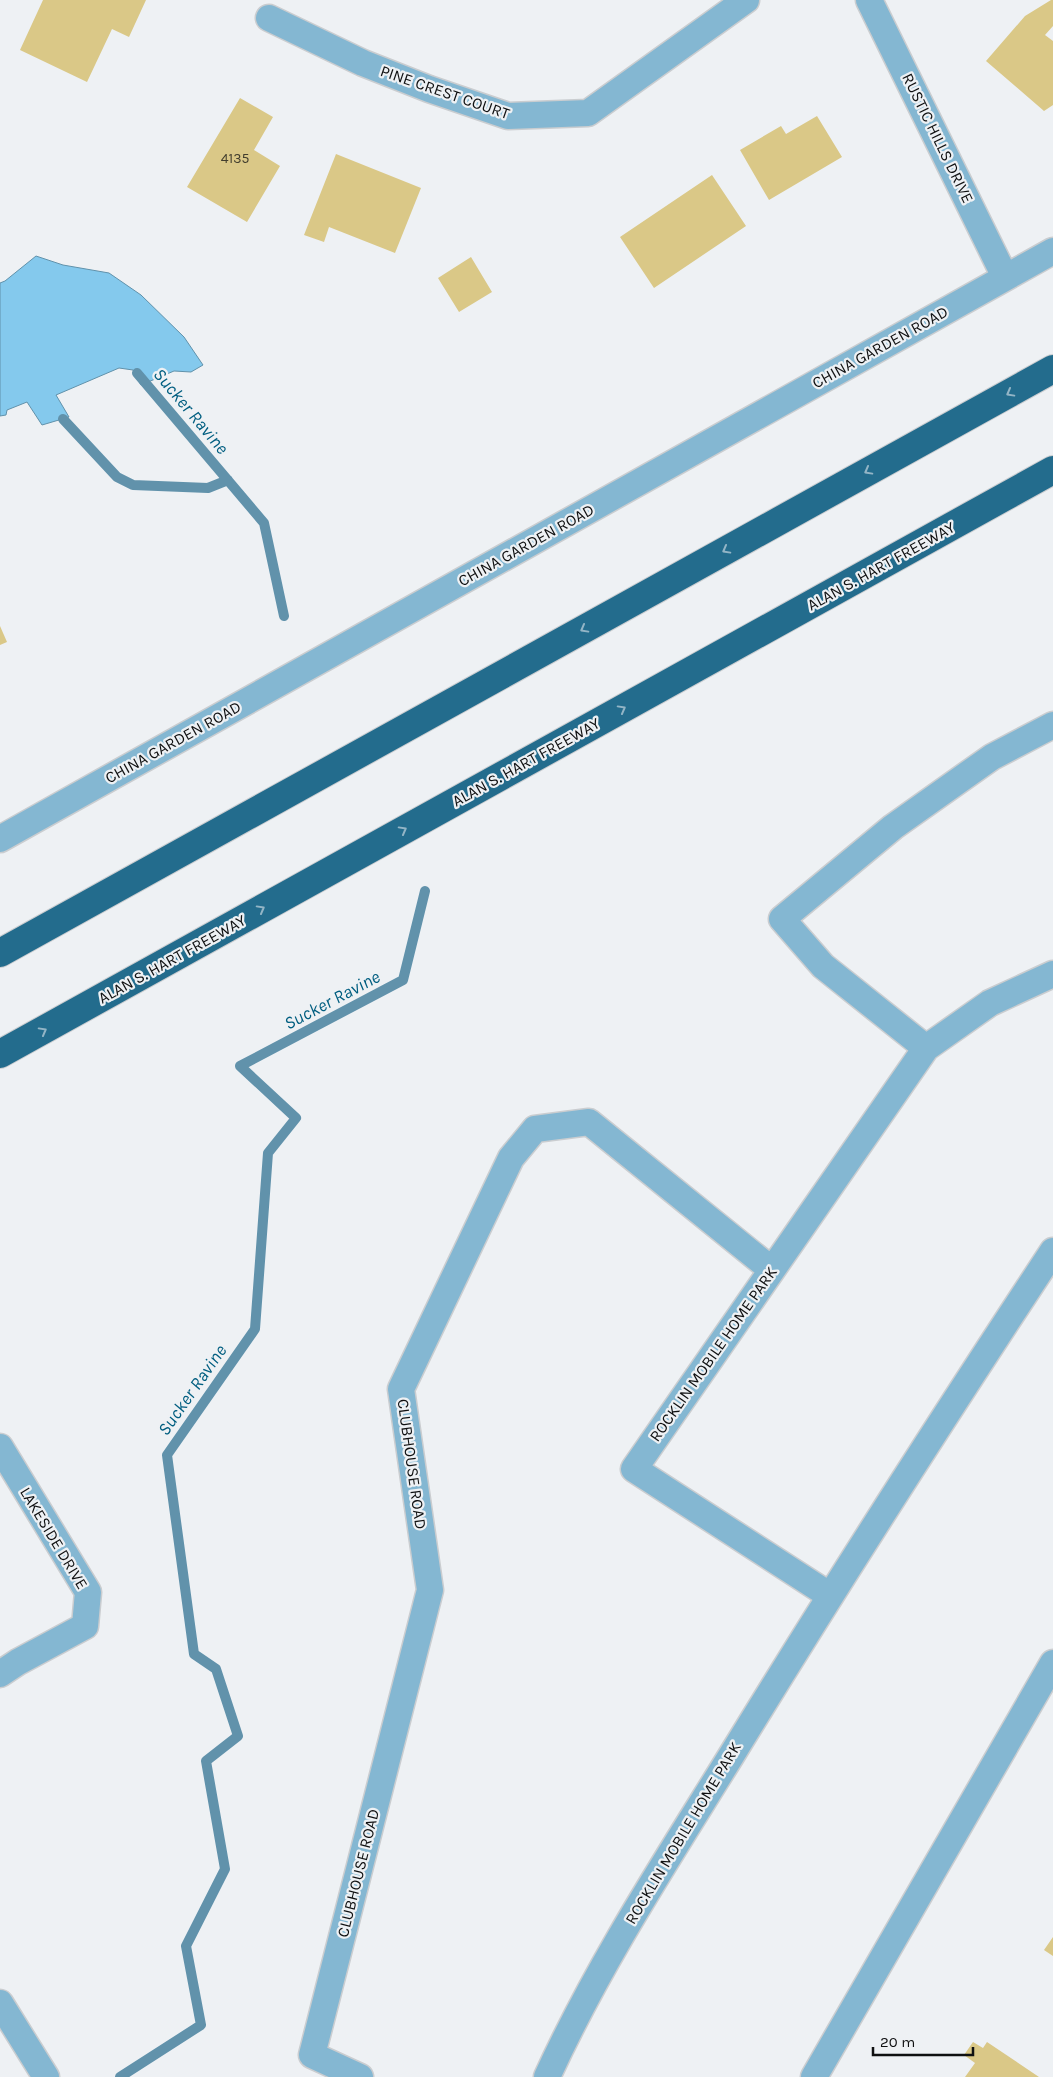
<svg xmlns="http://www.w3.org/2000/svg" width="1053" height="2077" font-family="Karla,sans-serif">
<rect width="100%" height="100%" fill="#eef1f4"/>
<!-- water -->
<path fill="#84c9ed" stroke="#6192ab" d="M36 256 63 265 109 273 141 295 184 337 203 365 191 372 174 371 141 385 133 370 119 368 56 395 69 417 42 425 27 402 7 410 6 415 0 416V283L5 281Z"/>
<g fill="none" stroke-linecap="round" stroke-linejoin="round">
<!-- stream -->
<path stroke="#6192ab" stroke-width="10" d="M137 373 264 523 284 616
M63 419 117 477 133 485 208 488 228 480
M120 2077 201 2025 186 1946 225 1869 206 1761 238 1736 216 1669 194 1654 167 1455 255 1329 268 1153 296 1118 240 1066 403 980 425 891"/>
</g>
<!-- building -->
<path fill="#dac887" d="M43 0H146L129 37 112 29 87 82 20 50Z
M1051 0H1053V26L1045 35 1053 41V105L1044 111 986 61 1025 16Z
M240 98 273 117 254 150 280 166 247 222 187 187Z
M817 116 842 157 769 200 740 150 781 126 786 134Z
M336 154 421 188 395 253 329 227 324 242 304 235Z
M712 175 746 226 654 288 620 237Z
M471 257 492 292 459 312 438 278Z
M0 626 7 642 0 645Z
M1053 1937V1956L1044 1950Z
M973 2042 983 2048 987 2042 1039 2077H965L975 2063 964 2055Z"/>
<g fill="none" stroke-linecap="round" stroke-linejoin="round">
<!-- street casing -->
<g stroke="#cacdd0" stroke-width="29">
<path id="street" d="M869 0 1005 277
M269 18 363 63 429 89 508 116 588 113 746 0
M0 839 1053 251
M926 1048 823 966 782 919 893 827 992 757 1053 725
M0 1447 88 1592 85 1626 18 1662 0 1674
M829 1595 634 1469 926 1048 990 1003 1053 974
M0 2003 46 2077
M360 2077 312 2055 430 1590 401 1389 511 1158 535 1129 589 1122 772 1270
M547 2077C598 1965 666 1861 731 1756 835 1586 943 1418 1053 1251
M814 2077 1053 1663"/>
</g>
<!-- highway casing -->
<g stroke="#cacdd0" stroke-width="30">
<path id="highway" d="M0 953 1053 369
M0 1054 1053 470"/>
</g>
<!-- street -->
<use href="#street" stroke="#84b7d2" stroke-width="26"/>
<!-- highway -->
<use href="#highway" stroke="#236c8d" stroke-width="28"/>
</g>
<!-- one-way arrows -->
<defs><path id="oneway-chevron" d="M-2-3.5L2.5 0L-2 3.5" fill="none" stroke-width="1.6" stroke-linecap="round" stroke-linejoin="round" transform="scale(1.25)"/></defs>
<g stroke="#93b5c6">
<use href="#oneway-chevron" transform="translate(1010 393) rotate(151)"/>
<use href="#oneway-chevron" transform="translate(868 471) rotate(151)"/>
<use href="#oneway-chevron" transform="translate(726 550) rotate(151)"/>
<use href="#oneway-chevron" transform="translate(584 629) rotate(151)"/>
<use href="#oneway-chevron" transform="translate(622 709) rotate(-29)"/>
<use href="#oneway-chevron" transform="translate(403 830) rotate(-29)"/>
<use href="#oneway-chevron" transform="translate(261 909) rotate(-29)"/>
<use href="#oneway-chevron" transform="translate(43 1031) rotate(-29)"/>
</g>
<g text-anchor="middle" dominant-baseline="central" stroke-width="4.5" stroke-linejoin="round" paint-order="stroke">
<!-- number labels -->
<g font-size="14" fill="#423e2e">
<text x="235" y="158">4135</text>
</g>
<!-- street labels -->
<g font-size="16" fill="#0f1011" stroke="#eef1f4">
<text transform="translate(445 92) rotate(19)">PINE CREST COURT</text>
<text transform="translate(938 138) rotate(64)">RUSTIC HILLS DRIVE</text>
<text transform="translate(880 347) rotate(-29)">CHINA GARDEN ROAD</text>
<text transform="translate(526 545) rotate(-29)">CHINA GARDEN ROAD</text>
<text transform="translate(881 566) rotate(-29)">ALAN S. HART FREEWAY</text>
<text transform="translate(173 742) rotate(-29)">CHINA GARDEN ROAD</text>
<text transform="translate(526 762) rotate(-29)">ALAN S. HART FREEWAY</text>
<text transform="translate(172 959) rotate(-29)">ALAN S. HART FREEWAY</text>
<text transform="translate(713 1354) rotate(-55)">ROCKLIN MOBILE HOME PARK</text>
<text transform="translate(412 1464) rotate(82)">CLUBHOUSE ROAD</text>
<text transform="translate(54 1538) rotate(59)">LAKESIDE DRIVE</text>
<text transform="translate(683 1833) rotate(-59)">ROCKLIN MOBILE HOME PARK</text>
<text transform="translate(358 1873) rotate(-76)">CLUBHOUSE ROAD</text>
</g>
<!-- water labels -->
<g font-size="18" font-style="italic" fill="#005e80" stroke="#eef1f4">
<text transform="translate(191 411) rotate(50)">Sucker Ravine</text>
<text transform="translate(332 1000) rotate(-28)">Sucker Ravine</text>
<text transform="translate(192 1390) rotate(-55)">Sucker Ravine</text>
</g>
</g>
<!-- scale -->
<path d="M873 2047v8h100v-8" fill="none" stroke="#0f1011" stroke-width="2.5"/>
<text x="880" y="2047" font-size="15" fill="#0f1011" stroke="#eef1f4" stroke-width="4" paint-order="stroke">20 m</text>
</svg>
